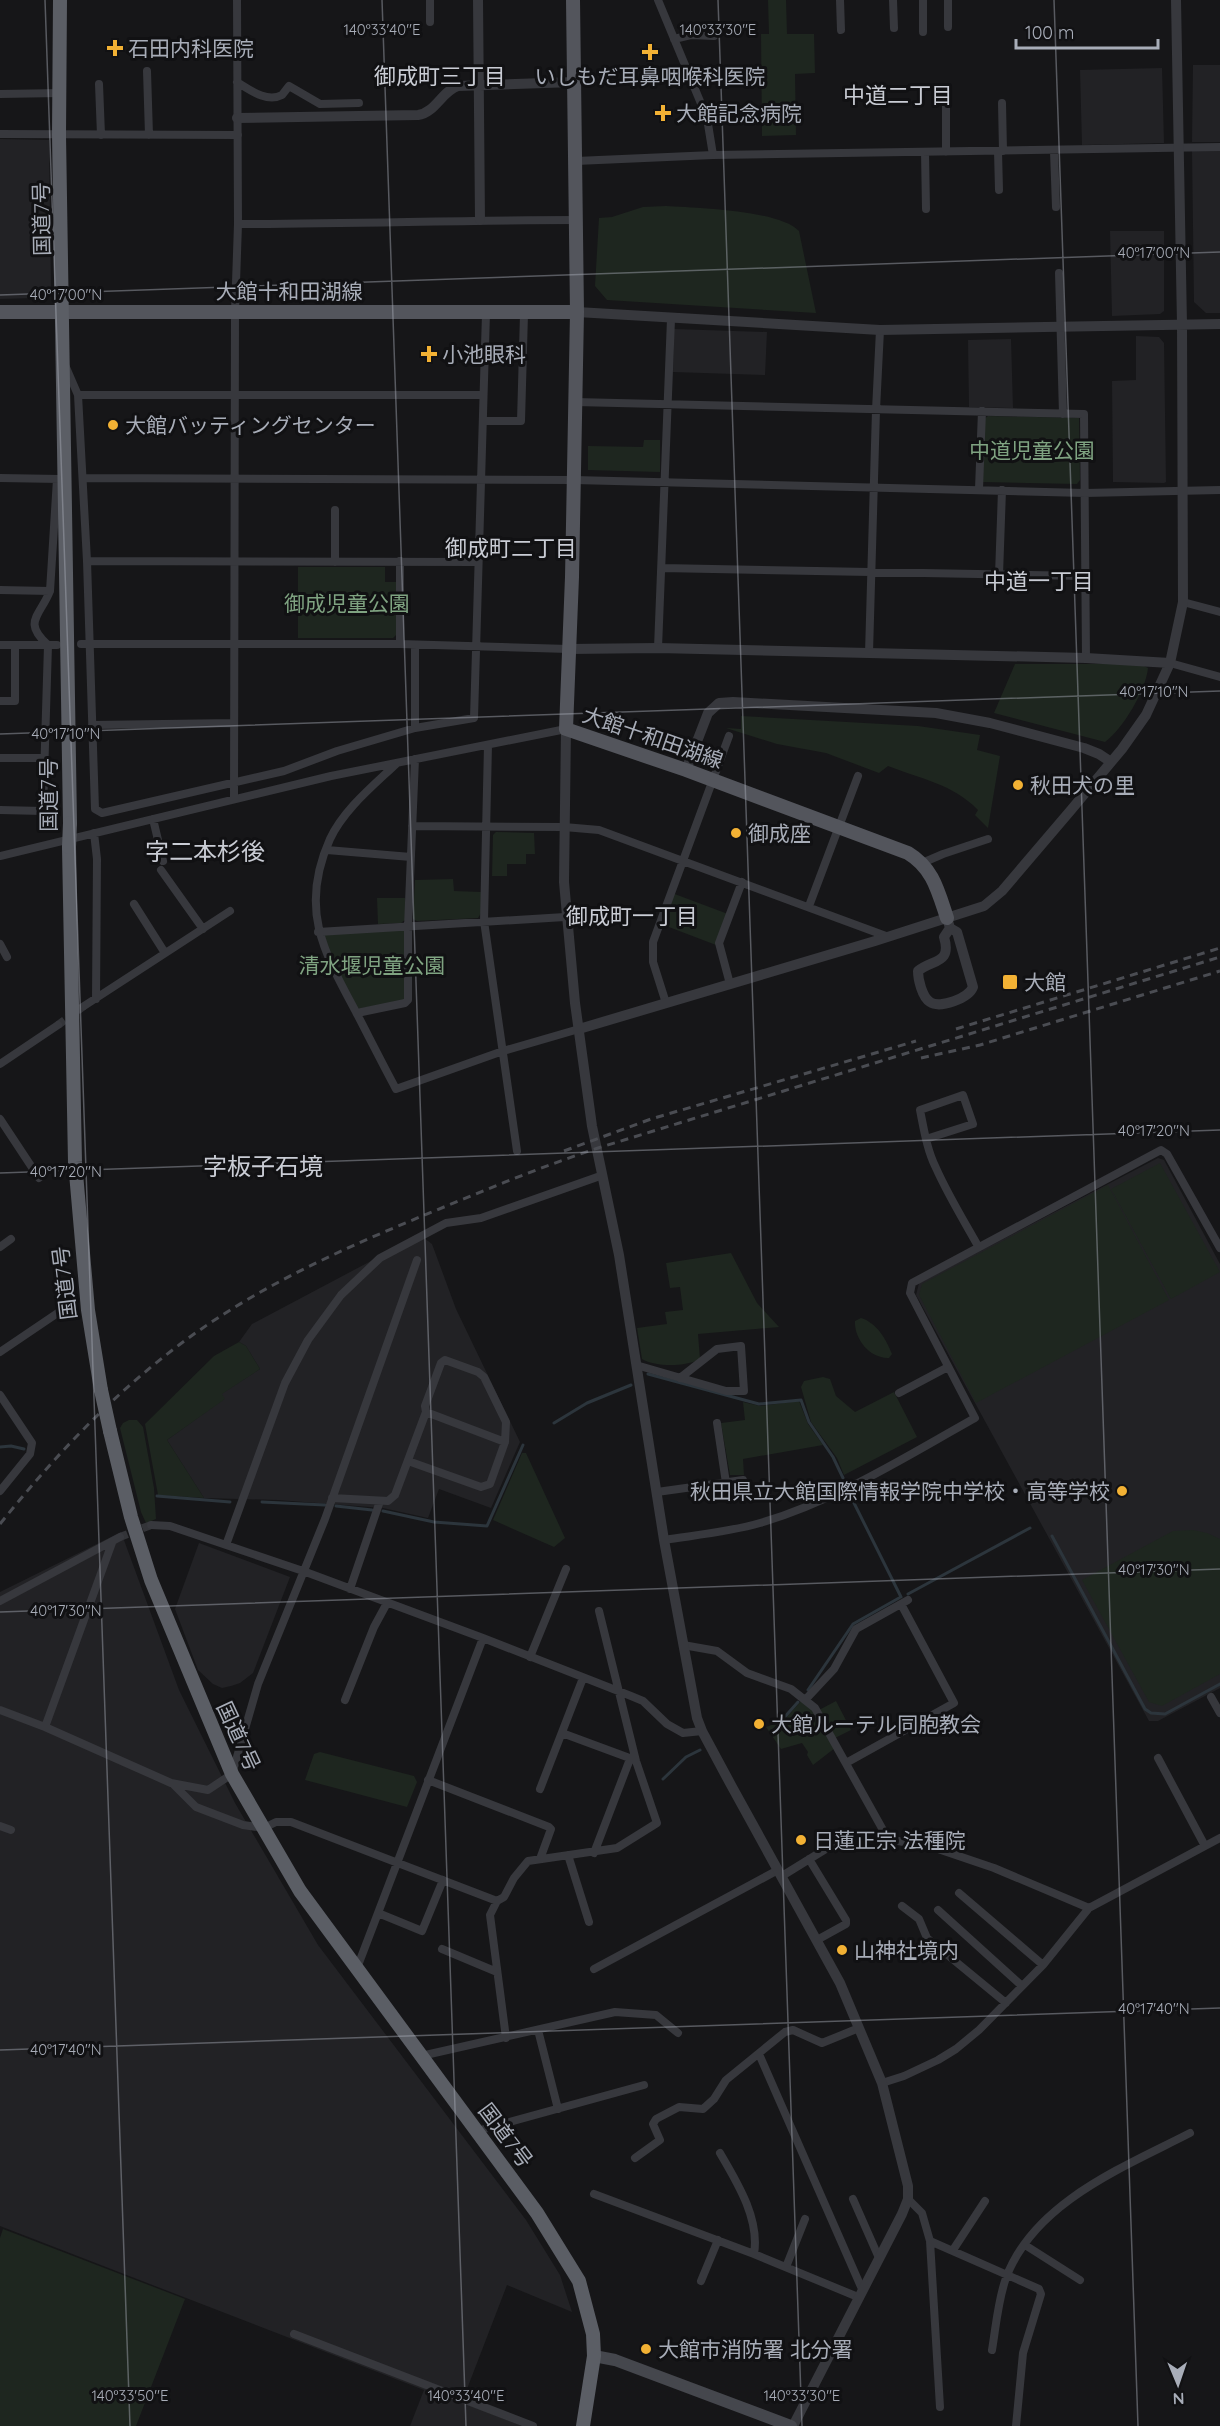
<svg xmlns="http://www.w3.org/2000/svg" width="1220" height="2426" font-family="Quicksand,'Noto Sans JP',sans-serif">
<rect width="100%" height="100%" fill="#161618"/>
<!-- built -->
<path fill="#222225" d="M1193 65H1220V142H1192Z
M1162 68 1164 143 1082 145 1080 70Z
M0 139 49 140 51 292 37 293 36 298 0 299Z
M1220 150V313H1206L1194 302 1192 151Z
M1110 231H1164V311L1160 314 1112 316Z
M674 329 767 332 765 375 673 372Z
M1136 336 1159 337 1164 343 1166 482 1164 483 1113 482 1112 381 1136 380Z
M1011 339 1013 408 969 407 968 340Z
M1158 1158 1164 1160 1220 1264V1688L1158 1721H1149L916 1295 919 1283Z
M420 1235 432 1244 456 1309 520 1442 491 1508 439 1489 428 1518 383 1508 278 1500 204 1498 167 1440 224 1399 221 1394 260 1369 246 1346 239 1342 252 1324Z
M121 1532 179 1690 235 1803 318 1945 526 2220 560 2275 572 2312 507 2285 462 2402 522 2426H410L424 2390 0 2226V1592Z
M199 1543 290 1577 253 1673 240 1683 231 1686 222 1688 213 1684 198 1670 175 1609Z"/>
<!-- green -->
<path fill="#1e261f" d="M768 0H786L787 34H814L815 73 795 74 796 135 762 136 761 34H769Z
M666 206C696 208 779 210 799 231L816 313 607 300 595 286 599 218 612 217 643 207Z
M988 416 1079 418 1080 480 1077 484 983 482 984 419Z
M644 440H660V472L588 470V446L643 447Z
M298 567H385V582H396L397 634 393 638H298Z
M1015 664H1140L1148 668C1146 690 1123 729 1105 742L994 713Z
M741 716 918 726 980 735 977 750 1000 756 988 828 975 815 978 810C953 784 921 779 888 766L879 773 826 753 777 744 726 728 741 729Z
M496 832 534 833 535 854H526V864H507V876H492L493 835Z
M453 879 454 891 481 892V913L478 918 417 921 413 919 415 880Z
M672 893 728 914 716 945 661 924Z
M377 898H405L406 919 401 923 378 924Z
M405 929 407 998 403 1001 357 1009 335 969 323 933Z
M1160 1163 1220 1272 1171 1299 1111 1189Z
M1108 1185 1169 1300 976 1403 919 1295 922 1284Z
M731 1253 757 1303 779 1327 698 1334 700 1359C685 1367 656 1367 642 1359L637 1328 667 1324 665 1312 683 1310 680 1287 670 1288 666 1263Z
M861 1318C877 1323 886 1339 892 1354L889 1358C870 1359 854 1339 855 1321Z
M239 1342 246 1346 260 1369 222 1394 225 1399 167 1440 204 1498 158 1495 145 1424 214 1356Z
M823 1377 830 1379 836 1396 855 1412 894 1392 917 1437 844 1475 837 1458 811 1422 801 1387 804 1381Z
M799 1401 808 1424 823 1445 743 1459 744 1475H730L721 1423 745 1420 743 1402 760 1406Z
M129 1420H137L143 1427 154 1488 156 1519 146 1523 141 1512 120 1428 123 1423Z
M522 1453H526L565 1538 554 1547 493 1520Z
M1193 1530 1207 1533 1220 1539V1674L1162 1706 1149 1702 1082 1580 1173 1531Z
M802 1700 812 1708 835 1748 813 1765 807 1755 808 1752 802 1743 781 1749 766 1727 783 1721Z
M836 1701 851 1730 835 1738 819 1710Z
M320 1752 414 1776 417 1782 407 1807 305 1780 314 1754Z
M3 2229 185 2299 136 2426H0V2238Z"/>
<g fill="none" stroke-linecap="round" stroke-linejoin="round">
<!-- stream -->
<path stroke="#2c353c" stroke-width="3" d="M648 1374 759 1404 801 1400 809 1422 833 1457 843 1478
M554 1423 587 1403 631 1385
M0 1447 11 1446 24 1449
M850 1495 901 1597
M157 1496 230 1502
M262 1502 325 1505
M336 1506 372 1510
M383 1511 434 1522 487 1526 523 1445
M1052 1536 1145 1709 1151 1713 1165 1714 1220 1684
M908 1594 1030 1528
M808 1690 853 1624 899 1598
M772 1722 782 1720 798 1702
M663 1779 686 1757 700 1750"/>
<!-- minor-tunnel -->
<path stroke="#333438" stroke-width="8" stroke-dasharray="8 4" stroke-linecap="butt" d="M58 1025 84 1006
M120 1537 151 1525"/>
<!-- minor -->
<path stroke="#37383d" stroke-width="8" d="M430 0V22
M658 0 707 118 713 155
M840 0 841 30
M893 0 894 28
M923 0V32
M948 0V27
M674 39 691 35 714 36
M147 71 149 135
M237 82C250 90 267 103 282 95L289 86 320 104 359 103
M99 84 101 135
M946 93V152
M0 94 61 93
M1002 103 1003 151
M0 134 238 135
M998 151 999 190
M1054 151 1056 207
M925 152 926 209
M576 161 713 155 1220 147
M238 224C351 224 464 220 577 220
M1059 273 1063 414
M65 365 78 395 87 561 95 809 102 813 284 771 337 751 415 728 474 718 486 313
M78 395H483
M575 402 1084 414 1086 658
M483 421H521L524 314
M0 478 60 479
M84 478 574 480 1085 493 1220 490
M979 489 982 411
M87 561 478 562
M335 562V510
M662 568 1086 576
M999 575 1002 490
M0 590 50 591
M1183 602 1220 612
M81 644H400L569 649
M400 644V561
M0 645H57
M48 645C22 622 40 616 50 591L57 479
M658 648 671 319
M869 653 876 410 880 330
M1170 663 1220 677
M0 701H15V645
M92 725 234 723
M415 728V645
M488 745 484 921 517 1151
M0 758H44
M397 763C374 785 344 809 330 839 299 908 323 951 356 1012 369 1037 382 1063 396 1089L503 1051 579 1029
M234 799 235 312 238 224 237 0
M0 810 43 811 48 645
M153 819 163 861
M412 826 564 827 599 830 886 936
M94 833 97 859 96 999
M327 850 411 857
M0 856 331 776 566 729
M922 863 943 854 988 839
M161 870 203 929
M134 904 165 953
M809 906 858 776
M318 932 565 917
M0 944 7 957
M730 984 719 943 742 882
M666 1003 653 962V942L729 736
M84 1006 230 911
M357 1013 405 1003 408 1000V927L415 759
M0 1064 58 1025
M0 1119 39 1178
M926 1139 973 1124 963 1095 920 1110C924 1130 927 1150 936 1168 948 1195 964 1221 978 1246
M0 1247 11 1239
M0 1352 65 1308
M636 1365 726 1391H744L741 1346 717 1349 680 1378
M899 1393 948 1367
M0 1395 32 1443 30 1454 0 1491
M717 1423 726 1483
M408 1461 481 1487 490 1484 505 1442 426 1412
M657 1492 743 1480
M332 1498 388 1501 395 1495 426 1412 425 1406 441 1363 445 1360 478 1372 484 1377 506 1422 505 1442
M151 1525 170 1526 303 1571 483 1638 631 1696 643 1701 667 1724 683 1733 702 1731
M664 1540C696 1535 729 1532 760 1523 836 1501 905 1457 975 1418L910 1293 912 1283 1161 1150 1167 1154 1220 1248
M226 1545 285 1383 308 1340 341 1295 380 1258 446 1223 481 1218 603 1175
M350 1589 380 1501
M0 1601 120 1537
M683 1645 717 1651 747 1673 791 1689 815 1708 888 1839 935 1848 994 1868 1089 1908
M530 1657 566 1569
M1211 1697 1220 1713
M806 1699 834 1669 856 1629 908 1600
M345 1700 374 1627 387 1603
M0 1710 45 1727 171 1783 208 1790 232 1774 258 1684 325 1519 417 1260
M45 1727 112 1543
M562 1733 635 1760
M1158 1758 1205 1846
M846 1763 954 1703 901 1604
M428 1780 549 1827 551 1829 540 1859
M173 1784 196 1807 243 1825 264 1828 276 1822H291L497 1901
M540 1789 583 1678
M0 1826 11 1830
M594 1853 630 1759
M568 1855 589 1922
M809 1859 846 1920V1924L817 1940
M782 1876 850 1834
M959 1893 1043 1965
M902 1906 919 1919 927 1938 1006 2003
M938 1910 1022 1986
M378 1913 422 1931 443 1880
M442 1949 497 1972
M357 1968 483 1638
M594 1969 778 1870
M538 2030 558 2109
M506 2038 490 1915 497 1901 504 1897 514 1878 528 1861 617 1848 657 1823 636 1761 599 1611
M759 2054 862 2289
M421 2056 615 2012 656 2015 678 2033
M882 2083 904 2076 938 2060 956 2049 979 2030 1043 1965 1089 1908 1220 1838
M477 2131 644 2085
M720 2153C737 2182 760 2219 754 2254
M635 2158 660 2140 653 2124 656 2119 679 2107 703 2109 714 2099 726 2080 785 2032 793 2030 822 2043 859 2028
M594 2194 754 2254 858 2297
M853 2199 879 2258
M908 2199 922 2213 930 2241 1039 2289 1041 2294 1023 2353 1016 2426
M930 2241 940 2407
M1025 2245 1080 2280
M953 2250 985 2201
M786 2267 805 2219
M701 2281 718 2240
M294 2334 533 2426
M992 2350C996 2326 998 2300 1006 2278 1034 2202 1124 2167 1190 2133"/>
<!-- tertiary -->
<path stroke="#37383d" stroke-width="10" d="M478 0 480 220
M237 118 418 115C435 113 442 91 458 86L574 82
M577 312 880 330 1220 324
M569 649 658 648 1086 658 1170 663
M566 729 564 882 575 1003 592 1126 619 1255 664 1540 697 1718 702 1731 731 1785 840 1983 882 2083 908 2186V2199L902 2214 793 2426
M686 770 708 713 719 703 733 702 936 713 990 723 1084 748 1099 754 1111 762
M947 918 950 928 957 932 973 987C969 998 940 1009 930 1002 922 997 918 979 918 971 933 959 952 964 944 937L950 928
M579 1029 875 941 984 906 1002 891 1071 810 1122 749 1146 715 1170 663 1183 602 1182 325 1176 0"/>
<!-- secondary -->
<path stroke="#45474d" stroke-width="12" d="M594 2356 615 2360 791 2426"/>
<!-- primary -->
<path stroke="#53555c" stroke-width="14" d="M573 0 577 312 572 577 566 729 686 770 908 853C933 868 938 891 947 918
M0 312H577"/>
<!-- trunk -->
<path stroke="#5b5e65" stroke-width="14" d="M60 0 59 135 70 823
M69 847 75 1162 88 1310 101 1390
M110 1431 131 1517 151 1580 232 1774 300 1891 537 2213 579 2281 593 2334 594 2356 583 2426"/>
<!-- rail -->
<path stroke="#4a4c52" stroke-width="3" stroke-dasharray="8 6" stroke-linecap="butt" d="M956 1029 1220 948
M921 1058 980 1045 1220 971
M564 1151 651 1119 916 1041
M0 1524C53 1458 111 1396 179 1345 256 1287 344 1248 432 1212 487 1189 541 1167 598 1148L1220 957"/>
<!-- trunk-bridge -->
<path stroke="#5b5e65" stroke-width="14" d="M69 847 70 823
M101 1390 110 1431"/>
</g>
<!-- ticks -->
<path fill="none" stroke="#a8adb8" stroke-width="1.5" stroke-opacity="0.45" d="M45 0 130 2426M382 0 466 2426M718 0 802 2426M1054 0 1138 2426M0 295 1220 252M0 734 1220 691M0 1173 1220 1130M0 1612 1220 1569M0 2050 1220 2008"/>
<!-- markers -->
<g fill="#f2b134" stroke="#111113" stroke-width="2">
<path d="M112 39h6v6h6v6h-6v6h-6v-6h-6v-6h6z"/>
<path d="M647 43h6v6h6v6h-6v6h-6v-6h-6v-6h6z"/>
<path d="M660 104h6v6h6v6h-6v6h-6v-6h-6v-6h6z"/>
<path d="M426 345h6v6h6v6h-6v6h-6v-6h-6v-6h6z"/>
<circle cx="113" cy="425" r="6"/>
<circle cx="1018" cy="785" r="6"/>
<circle cx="736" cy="833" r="6"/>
<rect x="1002" y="974" width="16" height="16" rx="3"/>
<circle cx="1122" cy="1491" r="6"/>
<circle cx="759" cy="1724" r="6"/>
<circle cx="801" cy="1840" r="6"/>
<circle cx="842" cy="1950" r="6"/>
<circle cx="646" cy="2349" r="6"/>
</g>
<g text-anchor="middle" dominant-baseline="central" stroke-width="6" stroke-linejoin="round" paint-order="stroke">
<!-- poi labels -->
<g font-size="21" fill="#a8adb8" stroke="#111113" text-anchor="start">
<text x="128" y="48">石田内科医院</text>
<text x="650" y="76" text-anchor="middle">いしもだ耳鼻咽喉科医院</text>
<text x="676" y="113">大館記念病院</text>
<text x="442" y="354">小池眼科</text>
<text x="125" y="425">大館バッティングセンター</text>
<text x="1030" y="785">秋田犬の里</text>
<text x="748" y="833">御成座</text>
<text x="1024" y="982">大館</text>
<text x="1110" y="1491" text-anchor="end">秋田県立大館国際情報学院中学校・高等学校</text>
<text x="771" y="1724">大館ルーテル同胞教会</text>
<text x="813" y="1840">日蓮正宗 法種院</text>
<text x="854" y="1950">山神社境内</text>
<text x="658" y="2349">大館市消防署 北分署</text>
</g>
<!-- street labels -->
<g font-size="21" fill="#a8adb8" stroke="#111113">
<text transform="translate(41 219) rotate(-91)">国道7号</text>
<text x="289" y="291">大館十和田湖線</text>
<text transform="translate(653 737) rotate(19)">大館十和田湖線</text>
<text transform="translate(48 795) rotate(-90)">国道7号</text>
<text transform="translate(64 1283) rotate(-97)">国道7号</text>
<text transform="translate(239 1736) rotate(65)">国道7号</text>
<text transform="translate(506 2135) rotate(53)">国道7号</text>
</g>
<!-- park labels -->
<g font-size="21" fill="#7fa381" stroke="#111113">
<text x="1032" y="450">中道児童公園</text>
<text x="347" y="603">御成児童公園</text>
<text x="372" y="965">清水堰児童公園</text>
</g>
<!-- neighbourhood labels -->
<g font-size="22" fill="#c9ccd4" stroke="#111113">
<text x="440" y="76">御成町三丁目</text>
<text x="898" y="95">中道二丁目</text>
<text x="511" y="548">御成町二丁目</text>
<text x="1039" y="581">中道一丁目</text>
<text x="632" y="916">御成町一丁目</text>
</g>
<!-- quarter labels -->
<g font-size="24" fill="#c9ccd4" stroke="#111113">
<text x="205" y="851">字二本杉後</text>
<text x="263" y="1166">字板子石境</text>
</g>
</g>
<g font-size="15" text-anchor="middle" fill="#a8adb8" stroke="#111113" stroke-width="6" stroke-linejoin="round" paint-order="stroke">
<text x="382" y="35">140°33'40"E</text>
<text x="718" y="35">140°33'30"E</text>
<text x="1154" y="258">40°17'00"N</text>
<text x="66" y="300">40°17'00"N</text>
<text x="1154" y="697">40°17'10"N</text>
<text x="66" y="739">40°17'10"N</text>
<text x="1154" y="1136">40°17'20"N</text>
<text x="66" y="1177">40°17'20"N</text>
<text x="1154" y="1575">40°17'30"N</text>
<text x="66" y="1616">40°17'30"N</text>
<text x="1154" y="2014">40°17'40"N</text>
<text x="66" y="2055">40°17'40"N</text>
<text x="130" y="2401">140°33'50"E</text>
<text x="466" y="2401">140°33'40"E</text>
<text x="802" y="2401">140°33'30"E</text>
</g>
<!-- north arrow -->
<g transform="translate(1178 2384) rotate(178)" stroke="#111113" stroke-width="4.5" paint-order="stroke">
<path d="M0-4.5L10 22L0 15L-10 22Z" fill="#a8adb8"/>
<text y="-9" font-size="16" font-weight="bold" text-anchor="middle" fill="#a8adb8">N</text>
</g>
<!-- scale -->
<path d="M1016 39v9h142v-9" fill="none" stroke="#a8adb8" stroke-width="3"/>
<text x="1025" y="39" font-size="18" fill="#a8adb8" stroke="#111113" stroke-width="4.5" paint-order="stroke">100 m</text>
</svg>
